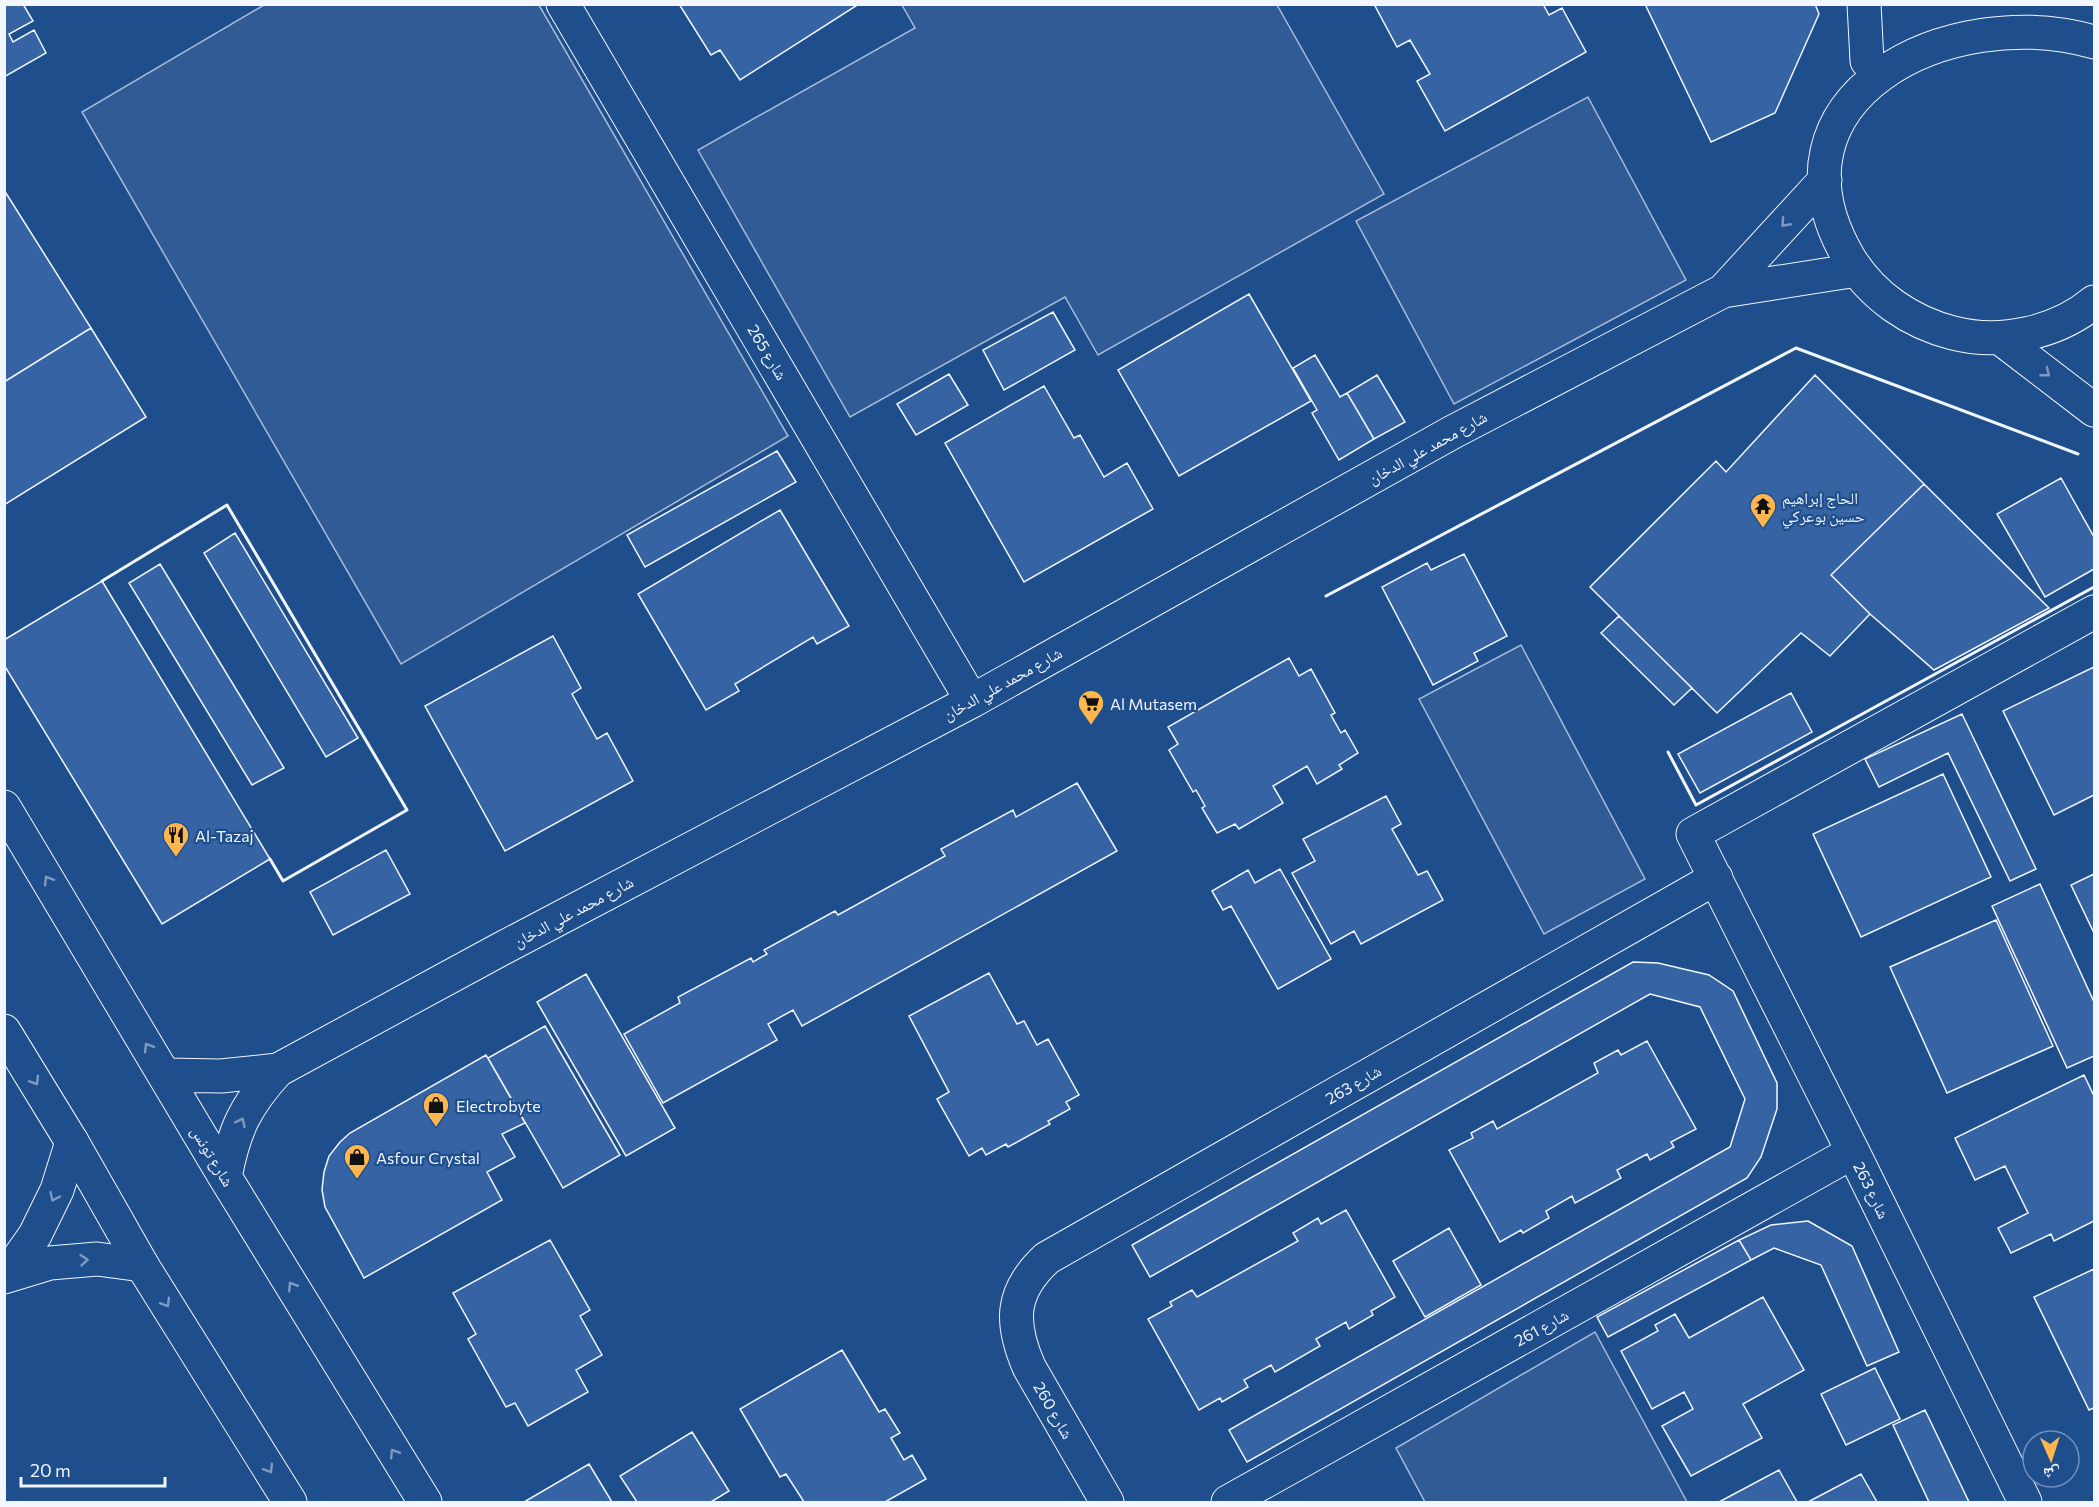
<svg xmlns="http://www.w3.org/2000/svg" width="2099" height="1507" font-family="Commissioner,'Noto Naskh Arabic',sans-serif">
<rect width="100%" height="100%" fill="#1f4e8c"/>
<!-- parking -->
<path fill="#305b95" stroke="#a8bbd7" stroke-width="1.5" d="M264 5H539L788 436 401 664 82 112Z
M902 5H1277L1384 194 1098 355 1065 297 850 417 698 150 915 28Z
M1588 97 1686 280 1454 404 1356 221Z
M1521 645 1645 879 1544 934 1419 699Z
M1595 1332 1687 1502H1425L1396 1448Z"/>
<!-- building -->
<path fill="#3563a3" stroke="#f2f6ff" stroke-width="1.5" d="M4 4H23L33 21 9 34 13 42 34 30 46 53 4 77Z
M679 4H859L740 80 720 50 711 55Z
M1374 4H1543L1549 15 1562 8 1586 52 1445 131 1417 81 1430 74 1410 40 1397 47Z
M1645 4H1815L1819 14 1775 113 1711 142Z
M4 190 91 328 4 382Z
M1249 294 1311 401 1179 476 1118 370Z
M1053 312 1075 350 1004 390 983 350Z
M91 328 146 417 4 505V382Z
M1315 355 1340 397 1347 393 1374 439 1339 460 1312 413 1317 410 1293 368Z
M949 374 968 405 916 435 897 404Z
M1377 375 1405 422 1374 439 1347 393Z
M1815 375 1924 484 1831 575 1870 614 1830 656 1801 633 1717 713 1590 587 1716 461 1726 472Z
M1044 386 1074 438 1080 435 1104 477 1127 463 1153 509 1024 582 945 443Z
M777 451 796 482 645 567 627 535Z
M2061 478 2094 537V569L2045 597 1997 514Z
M1924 484 2049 608 1934 670 1870 614 1831 575Z
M780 510 849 626 817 644 813 637 735 684 739 691 706 710 638 594Z
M235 533 358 738 326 757 204 553Z
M1464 554 1507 636 1474 653 1478 661 1433 685 1382 587 1427 563 1431 570Z
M160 564 284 768 252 785 129 583Z
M102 581 270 859 162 924 4 665V640Z
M1619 616 1692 688 1674 705 1601 633Z
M553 636 581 688 572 694 597 739 607 733 633 781 505 851 425 706Z
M1289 658 1299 676 1311 669 1335 713 1331 715 1341 733 1345 730 1358 753 1339 765 1342 769 1317 784 1307 766 1273 786 1283 803 1239 829 1235 824 1217 833 1202 808 1205 806 1196 790 1193 792 1169 750 1178 744 1168 727Z
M2094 667V795L2054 815 2003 711Z
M1791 693 1812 732 1700 793 1678 754Z
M1962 714 2036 869 2010 881 1948 753 1879 787 1865 759Z
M1943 774 1991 877 1861 937 1813 834Z
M1077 783 1117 851 802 1026 793 1010 768 1024 777 1040 663 1103 624 1034 680 1003 678 997 751 958 753 962 767 954 764 950 835 911 838 915 945 856 941 849 1013 810 1016 817Z
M1386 796 1401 824 1392 829 1418 875 1427 871 1443 900 1361 944 1354 931 1331 944 1292 873 1315 861 1303 839Z
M386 850 410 894 333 935 310 892Z
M1280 869 1331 959 1278 989 1231 906 1223 910 1212 891 1248 870 1255 883Z
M2094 874V933L2071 885Z
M2040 884 2094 1002V1056L2067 1068 1992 906Z
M1996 920 2053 1046 1947 1093 1890 967Z
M1633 962 1658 963 1709 975 1733 991 1777 1083V1109L1761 1157 1747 1178 1247 1462 1229 1430 1730 1147 1745 1099 1700 1007 1650 994 1150 1277 1132 1245Z
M989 973 1017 1024 1024 1021 1037 1045 1048 1039 1079 1095 1066 1102 1070 1109 1048 1121 1050 1124 1008 1147 1006 1144 986 1155 982 1148 969 1156 937 1099 949 1092 909 1016Z
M586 974 675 1128 626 1156 537 1002Z
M545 1026 620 1155 563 1188 488 1058Z
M1647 1041 1696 1129 1671 1142 1674 1147 1650 1160 1647 1154 1617 1170 1621 1178 1575 1203 1572 1196 1546 1211 1549 1218 1523 1233 1521 1230 1500 1242 1449 1150 1473 1138 1471 1133 1493 1121 1497 1129 1598 1073 1594 1063 1618 1050 1621 1055Z
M486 1055 525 1123 502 1134 515 1157 487 1172 502 1200 364 1278 325 1207 322 1190 324 1172 329 1156 340 1142 350 1133Z
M2084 1075 2094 1096V1221L2054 1241 2051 1234 2011 1253 1998 1228 2028 1213 2005 1166 1975 1180 1955 1138Z
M1346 1210 1395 1297 1371 1311 1373 1315 1349 1329 1346 1322 1316 1339 1320 1346 1275 1372 1271 1365 1244 1380 1248 1387 1222 1402 1220 1398 1199 1410 1148 1319 1172 1306 1170 1302 1192 1290 1197 1297 1298 1241 1293 1233 1318 1218 1321 1224Z
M1808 1221 1852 1246 1899 1352 1867 1366 1821 1265 1774 1248 1751 1260 1739 1240 1771 1225Z
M1449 1228 1481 1285 1425 1317 1393 1261Z
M550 1240 590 1310 580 1316 602 1355 576 1370 588 1392 528 1426 515 1403 506 1407 468 1339 476 1334 453 1293Z
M1739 1240 1751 1260 1608 1337 1597 1317Z
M2094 1269V1408L2089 1410 2034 1297Z
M1763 1297 1804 1370 1743 1404 1762 1438 1691 1476 1662 1426 1693 1409 1684 1392 1652 1409 1621 1351 1658 1331 1655 1325 1675 1314 1689 1338Z
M842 1350 879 1412 885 1409 900 1433 891 1438 904 1460 912 1455 926 1479 885 1502H804L786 1474 780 1477 740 1409Z
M1875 1368 1900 1419 1846 1445 1821 1394Z
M1925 1410 1969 1502H1929L1893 1425Z
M692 1432 729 1491 711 1502H637L620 1476Z
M589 1464 612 1502H524Z
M1779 1470 1797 1502H1719Z
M1861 1474 1877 1502H1808Z"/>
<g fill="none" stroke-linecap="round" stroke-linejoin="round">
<!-- street casing -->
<g stroke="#f2f6ff" stroke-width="35">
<path id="street" d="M563 4 972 701
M6 1276 35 1235 57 1190 72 1142
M4 1277 50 1263 97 1259 142 1265
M1107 1502 1029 1367C1010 1323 1010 1292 1047 1258L1716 878
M1228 1502 1853 1152
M2025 1502 1853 1152 1693 834 2094 612"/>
</g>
<!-- secondary casing -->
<g stroke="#f2f6ff" stroke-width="35">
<path id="secondary" d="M1864 4 1867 61
M2094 42C1948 0 1755 98 1849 258 1872 296 1910 322 1953 333 2000 345 2057 333 2094 302
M1723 291 1825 180
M2000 338 2094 410
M4 807 225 1177 425 1502
M4 1031 72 1142 142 1265 290 1502
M165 1075 221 1076 278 1070
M225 1177C234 1130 245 1106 278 1070L501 949 972 701 1451 433 1723 291 1857 270"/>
</g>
<!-- street -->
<use href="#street" stroke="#1f4e8c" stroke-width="33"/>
<!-- secondary -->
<use href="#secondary" stroke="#1f4e8c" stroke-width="33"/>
<!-- wall -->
<path stroke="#f2f6ff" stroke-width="3" d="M102 581 227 505 407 810 283 881 270 859
M1326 596 1796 348 2078 454
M1668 752 1696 805 2094 587"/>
</g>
<!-- one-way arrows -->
<defs><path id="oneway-chevron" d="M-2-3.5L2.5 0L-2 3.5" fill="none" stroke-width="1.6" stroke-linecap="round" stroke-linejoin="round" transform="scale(1.5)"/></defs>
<g stroke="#7e9ac0">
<use href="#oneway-chevron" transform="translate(1785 223) rotate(132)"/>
<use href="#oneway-chevron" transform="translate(2046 373) rotate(38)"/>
<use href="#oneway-chevron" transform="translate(48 880) rotate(-121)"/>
<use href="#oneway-chevron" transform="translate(148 1047) rotate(-121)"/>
<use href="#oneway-chevron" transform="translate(35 1081) rotate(59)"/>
<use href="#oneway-chevron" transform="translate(241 1122) rotate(-65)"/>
<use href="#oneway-chevron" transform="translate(54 1197) rotate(115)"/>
<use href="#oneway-chevron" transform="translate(84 1260) rotate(-5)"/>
<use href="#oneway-chevron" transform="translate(292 1286) rotate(-122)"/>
<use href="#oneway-chevron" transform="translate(166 1303) rotate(58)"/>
<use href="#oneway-chevron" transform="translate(394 1453) rotate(-122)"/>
<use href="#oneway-chevron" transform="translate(269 1469) rotate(58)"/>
</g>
<!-- icons -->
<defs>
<g id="temple-pin" transform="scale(1.35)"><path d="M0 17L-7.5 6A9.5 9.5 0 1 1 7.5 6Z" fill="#ffb74d" stroke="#1f4e8c"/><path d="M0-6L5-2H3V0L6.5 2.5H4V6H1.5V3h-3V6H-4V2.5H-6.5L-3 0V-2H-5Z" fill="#111"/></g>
<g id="supermarket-pin" transform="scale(1.35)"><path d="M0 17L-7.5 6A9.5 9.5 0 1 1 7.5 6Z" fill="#ffb74d" stroke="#1f4e8c"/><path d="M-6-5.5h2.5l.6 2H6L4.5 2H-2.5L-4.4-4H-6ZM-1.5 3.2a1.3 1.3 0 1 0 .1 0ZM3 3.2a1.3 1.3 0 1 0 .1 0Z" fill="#111"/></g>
<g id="restaurant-pin" transform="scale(1.35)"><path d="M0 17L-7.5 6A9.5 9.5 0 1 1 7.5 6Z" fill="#ffb74d" stroke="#1f4e8c"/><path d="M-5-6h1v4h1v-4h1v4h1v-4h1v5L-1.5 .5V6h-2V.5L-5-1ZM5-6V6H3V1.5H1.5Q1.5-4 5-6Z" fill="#111"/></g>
<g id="shop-pin" transform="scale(1.35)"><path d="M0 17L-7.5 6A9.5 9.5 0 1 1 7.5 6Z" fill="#ffb74d" stroke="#1f4e8c"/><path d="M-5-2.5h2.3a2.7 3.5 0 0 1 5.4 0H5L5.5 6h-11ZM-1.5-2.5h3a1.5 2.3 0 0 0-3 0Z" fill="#111"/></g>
</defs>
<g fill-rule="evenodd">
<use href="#temple-pin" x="1763" y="506"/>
<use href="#supermarket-pin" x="1091" y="703"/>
<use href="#restaurant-pin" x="176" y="835"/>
<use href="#shop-pin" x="436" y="1105"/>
<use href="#shop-pin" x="357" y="1157"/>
</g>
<g text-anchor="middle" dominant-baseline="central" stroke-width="4.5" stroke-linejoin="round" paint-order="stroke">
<!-- street labels -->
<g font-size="16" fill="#f2f6ff" stroke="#1f4e8c">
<text transform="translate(768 352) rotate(59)">شارع 265</text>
<text transform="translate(1427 447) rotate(-29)">شارع محمد علي الدخان</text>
<text transform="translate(1002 683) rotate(-29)">شارع محمد علي الدخان</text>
<text transform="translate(573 911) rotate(-28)">شارع محمد علي الدخان</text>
<text transform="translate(1353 1084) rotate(-30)">شارع 263</text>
<text transform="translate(213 1156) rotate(59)">شارع تونس</text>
<text transform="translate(1872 1190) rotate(64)">شارع 263</text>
<text transform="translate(1541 1327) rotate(-29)">شارع 261</text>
<text transform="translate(1054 1410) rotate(60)">شارع 260</text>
</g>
<!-- poi labels -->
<g font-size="16" fill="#f2f6ff" stroke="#1f4e8c" text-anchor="start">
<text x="1782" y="497">الحاج إبراهيم<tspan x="1782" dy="18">حسين بوعركي</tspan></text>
<text x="1110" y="703">Al Mutasem</text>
<text x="195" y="835">Al-Tazaj</text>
<text x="456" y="1105">Electrobyte</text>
<text x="376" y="1157">Asfour Crystal</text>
</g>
</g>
<!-- border -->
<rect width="2099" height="1507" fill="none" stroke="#f2f6ff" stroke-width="12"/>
<!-- north arrow -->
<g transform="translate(2051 1459) rotate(177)"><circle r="28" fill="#1f4e8c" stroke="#7391ba" stroke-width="1.5"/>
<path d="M0-4.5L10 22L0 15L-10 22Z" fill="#ffb74d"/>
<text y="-9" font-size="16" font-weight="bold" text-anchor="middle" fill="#f2f6ff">ش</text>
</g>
<!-- scale -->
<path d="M21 1477v9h144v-9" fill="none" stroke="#f2f6ff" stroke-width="3"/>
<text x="30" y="1477" font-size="18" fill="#f2f6ff" stroke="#1f4e8c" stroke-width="4.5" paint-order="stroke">20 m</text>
</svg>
